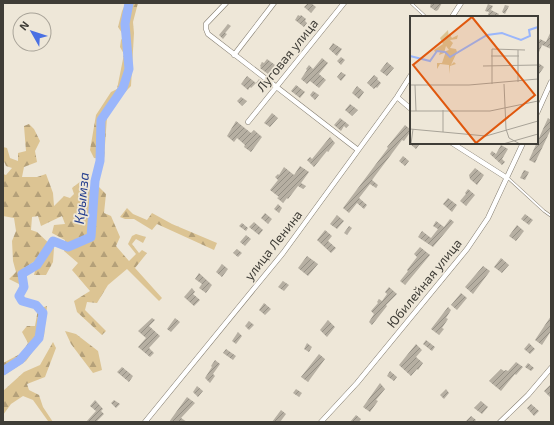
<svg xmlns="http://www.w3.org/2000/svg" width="554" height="425" font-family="'Exo 2',sans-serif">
<defs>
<pattern id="forest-firs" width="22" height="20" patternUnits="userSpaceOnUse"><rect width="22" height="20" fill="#dcc493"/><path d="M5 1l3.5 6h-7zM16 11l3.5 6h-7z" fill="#b4a079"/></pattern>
<pattern id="building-hatch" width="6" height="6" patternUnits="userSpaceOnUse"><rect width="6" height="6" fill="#b6afa2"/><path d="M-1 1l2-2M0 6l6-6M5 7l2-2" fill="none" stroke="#959085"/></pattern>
</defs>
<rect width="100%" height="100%" fill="#eee7d8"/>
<!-- forest -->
<path fill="url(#forest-firs)" d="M126 3H138L133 22 134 33 131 86 121 96 107 117 104 159 94 158 90 150 96 115 111 92 117 89 124 54 120 47 121 40 124 36 118 27 122 11Z
M29 124 34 129 40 141 35 151 37 162 24 167 22 177H37L46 174 53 193 54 206 64 196 70 198 74 194 72 188 81 181H89L88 190 99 187 106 194 104 213 111 216 120 237 116 246 129 261 136 254 128 244 132 236 136 234 146 237 143 243 136 239 132 244 139 253 142 250 147 253 135 268 162 298 159 301 127 269 108 285 97 303 87 302 85 310 106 331 102 335 77 312 74 301 90 291 72 270 78 263 64 251 65 240 52 233 54 225 65 224 62 216 41 226 38 216 32 217 31 230 37 232 54 248 53 262 46 275H34L38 259 23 269 21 285 9 279 16 272 13 261 12 241 16 231 14 218 3 216V174L6 175 12 168 6 166 3 159V147L7 148 10 158 18 161V153L26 151 24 126Z
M127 208 133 214 147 220 152 213 172 224 217 243 214 250 157 224 152 230 134 219H125L120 217Z
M47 306 44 336 26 361 3 376V363L22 353 28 343 22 332 27 326H35L38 309Z
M65 331 76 334 98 351 102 370 93 373 71 344Z
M53 342 56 348 45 377 27 384 29 390 39 395 43 407 53 422 48 421 33 400 23 396 11 404 3 415V391L24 372 40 365Z"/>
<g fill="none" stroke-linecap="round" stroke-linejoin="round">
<!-- river -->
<path stroke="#9ab6fb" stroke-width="9" d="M3 371 20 360 39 338 43 313 36 305 22 301 19 296 24 287 22 274 37 265 53 241 68 247 91 237 95 181 100 161 101 120 123 88 129 69 125 24 129 3"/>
</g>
<!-- building -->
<path fill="url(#building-hatch)" d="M308 3H311L316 7 311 13 304 7Z
M431 3H442L438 10 436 11 430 7Z
M488 4 493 6 491 10 499 14 497 17H487L489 12 485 11Z
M505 5 509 6 505 14 502 12Z
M298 15 300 16 301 15 306 19 305 21 307 23 304 27 295 20Z
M228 24 231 26 225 33 227 34 223 39 219 35Z
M551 31V49L542 45 537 57V44L540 39 546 42Z
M333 43 342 49 337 56 329 49Z
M341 57 345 60 341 65 337 61Z
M322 58 328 63 319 74 326 80 319 88 310 81 307 84 301 79 307 70 306 69 309 65 313 69Z
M267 59 275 65 268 74 260 68 261 67 260 66 262 62 264 63Z
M387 62 394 68 387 76 380 71Z
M537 62 544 67 537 77Z
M341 72 346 75 341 81 337 77Z
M374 75 378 78 377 79 381 83 377 88 376 87 374 89 367 83Z
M247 76 256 83 251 88 250 87 248 90 241 84Z
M259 79 264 84 261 87 256 83Z
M296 85 305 92 300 98 291 91Z
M357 86 364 92 359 99 352 93Z
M313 91 319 95 315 100 310 95Z
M241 97 247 101 242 106 237 101Z
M350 104 358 110 352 116 345 110Z
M272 113 278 118 270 127 264 123Z
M340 118 349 125 346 128 344 126 341 131 334 125Z
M548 118 551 120V129L535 163 529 160Z
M236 121 251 133 254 130 262 137 251 152 244 147 245 145 237 138 234 142 227 136Z
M405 125 411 130V131L404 141 402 140 372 180 378 185 376 188 370 184 359 198 367 205 364 209 357 203 349 213 343 208 388 148 387 147Z
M330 137 335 143 328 152 327 151 314 167 307 160 310 157 312 159Z
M409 143H416L419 145 416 149Z
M501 145 508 149 502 159 505 162 502 165 490 154 492 151 496 154Z
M403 156 409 161 405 166 399 161Z
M300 166 309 172 301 183 306 186 303 189 298 186 288 199 287 198 283 203 277 198 279 197 270 190 278 180 275 177 278 174 279 175 284 167 294 175Z
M475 168 484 175 477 185 470 179 469 175Z
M524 170 529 172 525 180 520 178Z
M468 189 475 195 466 206 460 201 466 194 465 193Z
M448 198 457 205 452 212 443 204Z
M278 204 282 208 279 213 274 209Z
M265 213 272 219 268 224 261 218Z
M525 214 533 220 529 225 521 219Z
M337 215 344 221 337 229 330 224Z
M450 219 454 222 433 247 418 237 422 231 431 238 438 229 433 226 436 221 444 227Z
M254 222 263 230 259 235 249 227Z
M242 223 248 228 246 231 239 226Z
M517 225 524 231 516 241 509 236Z
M349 226 352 228 347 235 344 233Z
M325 230 332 236 328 241 336 248 331 253 317 240Z
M246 235 251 239 245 246 240 242Z
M420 247 430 255 405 285 400 281 408 271 407 270 417 257 414 254Z
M237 249 242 253 238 257 233 253Z
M307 256 318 264 308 276 298 268Z
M501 258 509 265 502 273 494 267Z
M222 264 228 269 222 277 216 272Z
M483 266 490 271 473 294 465 287Z
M199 273 212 285 206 293 199 288 202 284 195 279Z
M283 281 289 285 284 291 278 287Z
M389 287 397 294 386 305 387 306 372 325 369 322 374 314 371 311 378 303 377 302 379 299 382 301 387 294 385 292Z
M192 288 195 292 193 294 200 300 194 306 184 297Z
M461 293 467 298 457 310 451 305Z
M264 303 271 309 265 315 259 310Z
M448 307 451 310 446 318 448 319 442 328 444 329 439 335 431 329Z
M551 316V331L542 345 535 340Z
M152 318 155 320 149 326 160 336 149 348 154 353 150 357 138 347 146 338 138 331Z
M175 318 180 322 171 332 167 329Z
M328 320 335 327 327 337 320 330Z
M249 321 254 325 249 330 245 326Z
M238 332 242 336 236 344 232 341Z
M426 340 435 347 432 351 423 344Z
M307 343 312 347 309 352 304 349Z
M529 343 535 349 530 354 524 349Z
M416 344 422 350 416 357 423 363 418 370 417 369 411 376 399 365Z
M226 349 236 356 233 360 223 353Z
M319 354 325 359 308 382 301 377Z
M215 360 220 364 213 374 215 376 210 383 205 378 210 370 212 367 211 366Z
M516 362 523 367 516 375 515 374 501 391 489 381 501 369 504 371 506 370 508 371Z
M528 363 534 368 531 371 525 367Z
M122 367 133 376 129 382 117 372Z
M390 371 397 377 394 381 387 376Z
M380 383 385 389 376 400 378 401 370 412 363 407Z
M551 384V398L544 391Z
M197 386 203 391 198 397 193 392Z
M296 389 302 393 299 397 293 393Z
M446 389 449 393 444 399 440 395Z
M187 397 195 403 181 418 187 422H169Z
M95 400 103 409 101 411 104 414 96 422H86L96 411 90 406Z
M114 400 120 404 116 408 111 403Z
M481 401 488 407 482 414 474 408Z
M531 404 539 411 534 416 527 408Z
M281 410 286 414 280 422H272Z
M356 415 361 419 358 422H350Z
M471 416 476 420 474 422H465Z"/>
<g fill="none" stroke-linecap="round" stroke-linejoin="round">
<!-- service casing -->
<g stroke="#837c6f" stroke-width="3">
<path id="service" d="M411 3 426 17
M508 178 544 211 551 216"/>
</g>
<!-- minor casing -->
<g stroke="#837c6f" stroke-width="5.5">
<path id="minor" d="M226 3 206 24V29L208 34 358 150
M452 17 461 3
M234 55 274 3
M397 97 411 109
M537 113 551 82
M248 122 344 3
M452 143 507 178
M145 422 283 253 397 97 411 75
M321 422 357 383 467 249 488 218 523 143
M500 422 528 395 551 368"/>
</g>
<!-- service -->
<use href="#service" stroke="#fff" stroke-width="2"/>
<!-- minor -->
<use href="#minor" stroke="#fff" stroke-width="4.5"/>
</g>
<g text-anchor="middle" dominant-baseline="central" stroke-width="3.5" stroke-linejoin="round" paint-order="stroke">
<!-- street labels -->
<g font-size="13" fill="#3f3d37" stroke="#eee7d8">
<text transform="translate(287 55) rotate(-51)">Луговая улица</text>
<text transform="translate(273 245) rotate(-52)">улица Ленина</text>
<text transform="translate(424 283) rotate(-51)">Юбилейная улица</text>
</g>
<!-- water labels -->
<g font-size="14" font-style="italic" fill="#263f8e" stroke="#eee7d8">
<text transform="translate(81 198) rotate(-84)">Крымза</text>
</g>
</g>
<!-- overview -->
<g transform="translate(410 16)">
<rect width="128" height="128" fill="#eee7d8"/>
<path d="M38 14 39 22V17L42 22 48 19 47 23 40 24 43 27 40 32 46 33 47 36 41 49 44 46 46 48 40 50 39 58V49L30 48 27 53V47H32L36 35 39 34 36 30 34 37 29 39 30 36H25L24 34 33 28 30 22Z" fill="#dcc493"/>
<path fill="none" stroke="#9ab6fb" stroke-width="2" d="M0 40 20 45 27 35 35 36 40 41 77 19 92 17 111 24 120 20 119 14 128 11"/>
<path fill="none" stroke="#a8a398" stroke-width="1" d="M81 40H109M73 50 128 49M108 66V34M82 68V33L115 34M94 68 96 113 99 122 110 128M0 69H59L128 63M5 69 6 95M0 95H80L128 85M0 113 76 120 128 105M33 116V94M1 128 3 113M93 128 128 118"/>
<path fill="#e0580e" fill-opacity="0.15" stroke="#e0580e" stroke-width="2" d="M62 1 125 79 66 127 3 49Z"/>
<rect width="128" height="128" fill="none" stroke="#3f3d37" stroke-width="2"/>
</g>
<!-- border -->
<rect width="554" height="425" fill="none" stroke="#3f3d37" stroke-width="8"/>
<!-- north arrow -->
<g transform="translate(32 32) rotate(309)"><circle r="19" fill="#eee7d8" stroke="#a8a398"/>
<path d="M0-3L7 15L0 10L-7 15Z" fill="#4a70e3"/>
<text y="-6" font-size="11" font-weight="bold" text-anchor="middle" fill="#3f3d37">N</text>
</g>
</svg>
